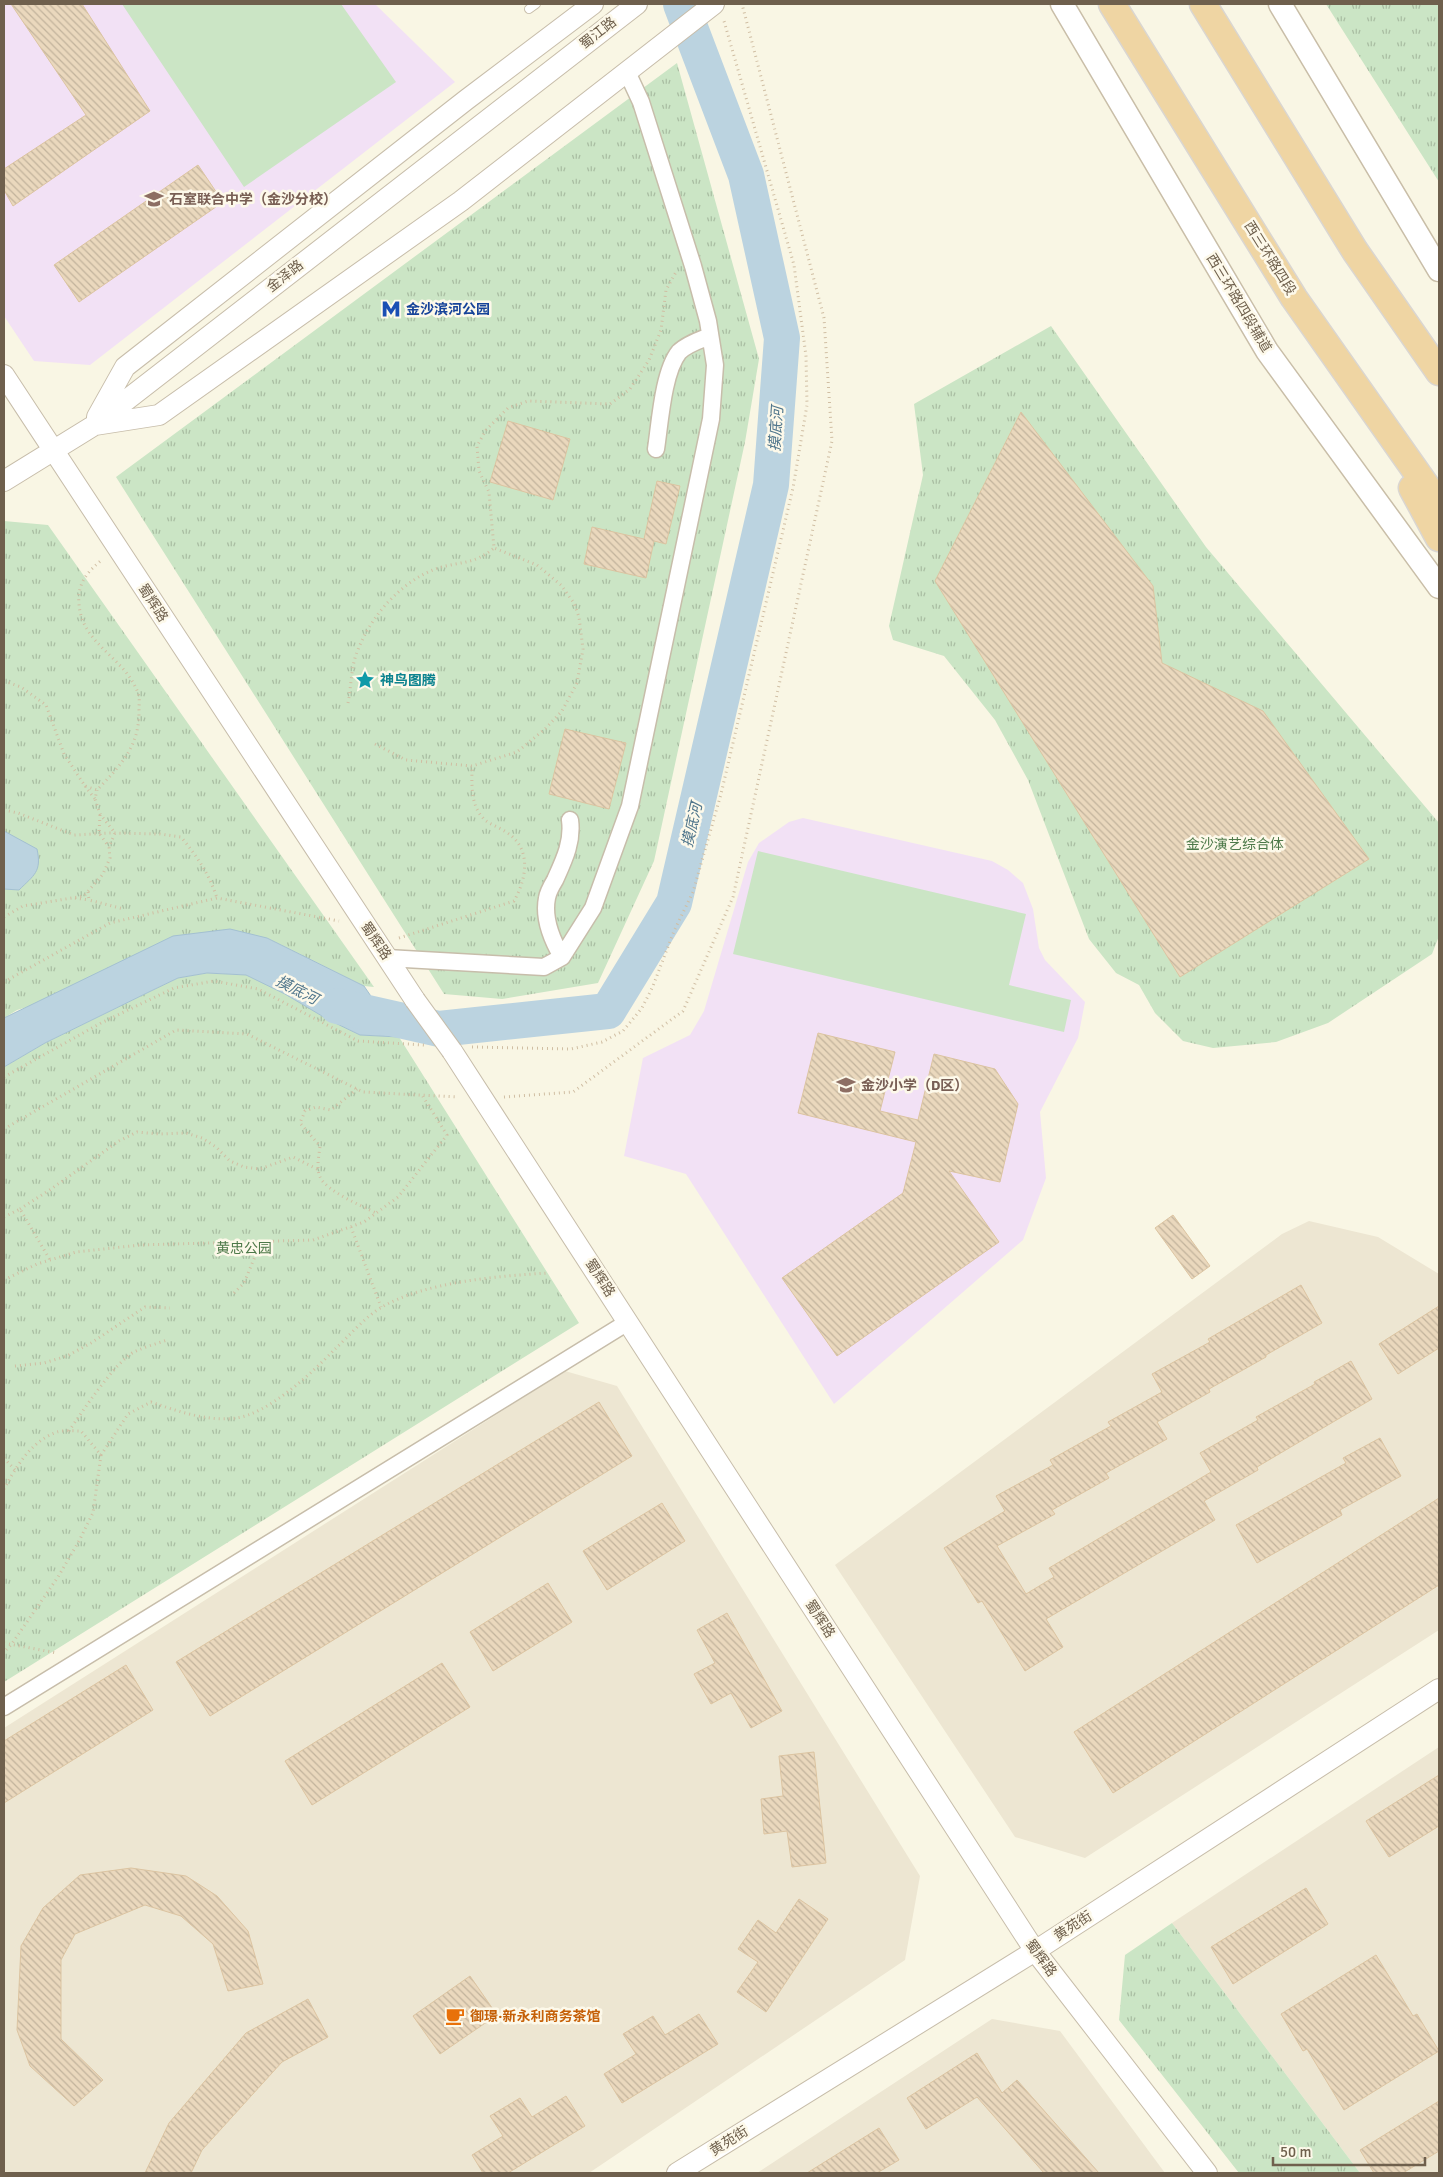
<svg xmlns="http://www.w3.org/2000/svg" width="1443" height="2177" font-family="Signika,'Noto Sans SC',sans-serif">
<defs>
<pattern id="park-tufts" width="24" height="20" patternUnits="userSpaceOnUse" patternTransform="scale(1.25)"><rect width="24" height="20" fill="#cbe5c5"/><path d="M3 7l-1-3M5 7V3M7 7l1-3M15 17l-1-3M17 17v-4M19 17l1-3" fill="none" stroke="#a9bda2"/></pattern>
<pattern id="building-back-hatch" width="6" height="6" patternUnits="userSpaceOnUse" patternTransform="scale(1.25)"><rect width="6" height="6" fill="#ead8bd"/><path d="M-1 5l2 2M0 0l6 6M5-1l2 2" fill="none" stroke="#c2b39c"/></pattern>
</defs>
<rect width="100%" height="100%" fill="#f9f6e4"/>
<!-- residential -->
<path fill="#ede6d2" d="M1309 1221 1378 1237 1439 1274V1630L1085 1858 1015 1837 835 1565 1282 1234Z
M565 1371 617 1386 920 1876 905 1960 589 2173H4V1728Z
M1439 1747V2173H1360L1172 1923Z
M992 2019 1060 2031 1165 2173H757Z"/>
<!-- education -->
<path fill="#f2e1f5" d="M4 4H375L455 82 90 365 34 361 4 316Z
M803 818 992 861 1008 870 1023 883 1033 909 1039 948 1045 960 1085 1002 1078 1038 1040 1112 1046 1178 1023 1240 834 1404 686 1174 624 1156 643 1058 690 1035 704 1011 748 862 759 843 789 822Z"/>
<!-- park -->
<path fill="url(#park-tufts)" d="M1326 4H1439V182Z
M677 63 759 359 745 442 654 861 598 983 502 999 444 994 116 477Z
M1051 326 1206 547 1439 823V936L1432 954 1328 1023 1276 1042 1213 1048 1183 1041 1155 1013 1139 985 1116 973 1089 939 1028 780 995 720 944 656 893 640 889 626 923 475 914 404Z
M4 521 48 525 374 987 364 986 267 938 17 1010 4 1018Z
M207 973 246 975 284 993 327 1019 360 1035 399 1037 579 1323 4 1682V1067L45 1043 153 990 178 978Z
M1172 1923 1360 2173H1239L1119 2020 1125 1955Z"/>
<!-- pitch -->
<path fill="#cbe5c5" d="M122 4H341L396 82 244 187Z
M758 851 1026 914 1009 985 1071 1000 1064 1032 733 954Z"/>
<!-- water -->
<path fill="#bbd3e0" stroke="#a3c0d1" d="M4 831 37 849C42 872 34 875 19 890L4 889Z
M230 929 267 938 364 986 399 1037 360 1035 327 1019 285 994 246 975 207 973 178 978 153 990 45 1043 4 1067V1018L173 936Z"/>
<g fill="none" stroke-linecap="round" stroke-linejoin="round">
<!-- river -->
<path stroke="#bbd3e0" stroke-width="36" d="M337 1006 439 1029 608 1011 674 903 771 485 782 338 746 175 681 4"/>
</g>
<!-- building -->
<path fill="url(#building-back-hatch)" stroke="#dcc4a1" d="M11 4H82L150 111 13 206 4 190V169L86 115Z
M198 165 223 202 79 302 54 265Z
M1021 412 1153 586 1162 663 1263 711 1369 859 1180 977 935 581Z
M508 421 570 439 553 500 490 482Z
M657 481 680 486 666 544 654 541 646 578 584 564 592 527 644 539Z
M565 729 626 743 609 809 549 794Z
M818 1033 895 1052 880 1111 918 1120 934 1054 995 1069 1018 1104 1000 1182 949 1171 999 1242 837 1356 782 1278 903 1193 916 1142 798 1113Z
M1173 1215 1210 1266 1192 1279 1155 1228Z
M1301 1285 1322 1323 1266 1355V1357L1209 1389 1210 1392 1157 1422 1167 1439 1106 1473 1109 1478 1052 1510 1055 1514 997 1546 1026 1594 1054 1577 1049 1568 1211 1472 1200 1453 1258 1420 1256 1417 1315 1384 1314 1382 1351 1361 1372 1399 1257 1467 1258 1470 1204 1501 1215 1520 1046 1619 1063 1647 1025 1671 982 1601 978 1603 944 1548 1005 1511 996 1496 1053 1465 1050 1460 1111 1426 1108 1422 1162 1392 1152 1374 1210 1342 1208 1339Z
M1439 1306V1348L1398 1374 1379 1344Z
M599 1402 632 1456 210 1716 176 1662Z
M1380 1438 1401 1476 1340 1510 1342 1515 1257 1563 1236 1525 1346 1463 1343 1458Z
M1439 1498V1585L1113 1793 1074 1732Z
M662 1503 685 1541 607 1590 583 1551Z
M548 1583 572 1622 493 1671 470 1632Z
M727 1613 782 1711 751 1728 731 1693 711 1704 694 1674 715 1663 697 1630Z
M442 1663 470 1707 312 1805 285 1761Z
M126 1665 153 1710 4 1803V1741Z
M814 1752 826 1863 792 1867 787 1831 764 1834 761 1799 783 1796 779 1756Z
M1439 1775V1826L1389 1857 1366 1821Z
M131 1868 186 1876 217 1896 248 1931 263 1984 228 1991 213 1944 181 1916 145 1905 75 1934 61 1960V2039L103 2080 74 2106 30 2066 17 2030 21 1946 43 1908 80 1875Z
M1306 1888 1328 1924 1233 1984 1211 1947Z
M799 1899 828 1919 766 2012 737 1992 758 1962 738 1949 758 1920 776 1933Z
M1376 1955 1413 2016 1417 2014 1439 2051 1344 2110 1307 2049 1303 2051 1281 2014Z
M470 1976 497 2015 440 2054 413 2016Z
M308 1999 328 2037 282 2062 202 2150 191 2173H145L169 2123 246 2033Z
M699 2014 718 2044 622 2103 604 2074 636 2054 623 2034 653 2016 665 2035Z
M977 2053 1002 2093 1017 2080 1099 2173H1044L977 2097 926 2129 907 2098Z
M566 2096 585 2126 508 2173H483L472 2155 503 2136 490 2116 520 2098 532 2117Z
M1439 2101V2151L1403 2173H1374L1360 2150Z
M879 2128 899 2160 877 2173H807Z"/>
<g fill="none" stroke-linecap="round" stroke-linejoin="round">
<!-- service casing -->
<g stroke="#c7bdaa" stroke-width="10">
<path id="service" d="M529 9 536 4"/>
</g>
<!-- minor casing -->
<g stroke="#c7bdaa" stroke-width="19">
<path id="minor" d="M656 449C660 423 663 372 679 352 687 344 700 340 710 336
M562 957C552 940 543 918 547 898 548 892 552 885 555 880 564 860 573 842 570 820
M387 958 544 967 562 957 593 908 630 806 711 419 715 365 708 321 693 266 641 102 627 72
M4 1707 628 1322"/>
</g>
<!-- tertiary casing -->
<g stroke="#c7bdaa" stroke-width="22">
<path id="tertiary" d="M4 375 415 1000
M97 417 125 367 466 100 593 4
M95 425 159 415 461 201 714 4
M4 481 93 426 637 4
M452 1051 1035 1951 1207 2173
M677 2173 1035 1951 1439 1689"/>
</g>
<!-- secondary casing -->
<g stroke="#c9bea8" stroke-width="25">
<path id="secondary" d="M1062 4 1267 351 1439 587
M1280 4 1439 270"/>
</g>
<!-- trunk casing -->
<g stroke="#dad6d1" stroke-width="29">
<path id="trunk" d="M1112 4 1294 298 1439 504
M1203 4 1355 251 1439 372
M1412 488 1439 538"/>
</g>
<!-- path -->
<path stroke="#d0bea3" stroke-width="3" stroke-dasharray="1 4" stroke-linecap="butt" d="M4 681 21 687 46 705 64 754 85 786 97 790C121 765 140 746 139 709 139 704 140 698 138 693 125 657 82 645 79 604 77 583 88 571 103 559
M348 703C351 688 351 672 355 658 367 620 400 581 438 568 462 561 473 565 494 548
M375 744 406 760 472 766 517 752 545 729 562 711 577 683 583 649 579 617 574 603 561 585 537 565 494 548 489 492 479 471 477 446 486 430 508 408 528 401 610 404 630 389 649 360 661 330 666 290 676 272
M85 786 95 799 97 790
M4 810 18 813 74 835 110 833 160 834 181 837C197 856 209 874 217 898
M100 815 99 833 109 847
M88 892 89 900 124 909
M75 898 89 900
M4 917 23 906 84 896 103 874 110 858 109 847 115 833 100 814 95 799
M399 938 514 901C527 878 532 848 506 832 499 827 488 824 483 818 470 804 472 783 472 766
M4 982 110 923 217 898 339 921
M472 1047 571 1049 602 1042 623 1031 642 1008 653 986 674 931 693 892 721 794 793 488 807 405 806 356 794 265 724 21
M4 1077 101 1023 174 988 214 981 258 989 358 1041 424 1045
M357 1089 331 1110 316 1107 305 1111 300 1123 320 1146C319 1156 316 1168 320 1177 326 1191 362 1206 376 1213
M504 1097 573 1092 683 1011 733 897 832 441 824 318 742 4
M4 1129 176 1030 247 1034 363 1092 458 1097
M20 1209 51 1189 119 1141 137 1132 159 1134 186 1133 202 1138 216 1147 230 1161 244 1167 260 1169 293 1157 319 1170
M4 1217 20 1209 50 1260
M351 1227 381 1307
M4 1280 37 1264 76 1252 140 1245 313 1240 364 1222 398 1197 447 1135 422 1095
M234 1293 244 1283 261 1242
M15 1366 44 1363 67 1356 91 1343 145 1307 170 1308
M69 1431C82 1412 115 1362 134 1352 144 1347 156 1344 167 1340
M101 1455 128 1414 151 1402C177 1411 208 1422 236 1418 268 1414 312 1373 334 1350 348 1337 366 1316 382 1307 425 1282 498 1276 548 1273
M4 1458 15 1470
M4 1489C16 1467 31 1441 57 1432 64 1430 74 1431 81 1431L101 1455 93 1513 79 1541 58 1577 11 1645 4 1652
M4 1643 57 1653"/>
<!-- service -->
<use href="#service" stroke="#fff" stroke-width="8"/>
<!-- minor -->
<use href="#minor" stroke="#fff" stroke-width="16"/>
<!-- tertiary -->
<use href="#tertiary" stroke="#fff" stroke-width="20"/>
<!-- secondary -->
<use href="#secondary" stroke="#fff" stroke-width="22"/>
<!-- trunk -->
<use href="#trunk" stroke="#efd5a3" stroke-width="26"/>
<!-- tertiary-bridge casing -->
<g stroke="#c7bdaa" stroke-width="22" stroke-linecap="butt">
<path id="tertiary-bridge" d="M415 1000 452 1051"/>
</g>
<!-- tertiary-bridge -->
<use href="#tertiary-bridge" stroke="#fff" stroke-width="20"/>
</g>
<!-- icons -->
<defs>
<g id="school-bare" transform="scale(1.5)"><path d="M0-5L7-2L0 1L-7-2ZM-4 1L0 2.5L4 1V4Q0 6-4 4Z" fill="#8d6e63" stroke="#fdf9ea" stroke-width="2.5" paint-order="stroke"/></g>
<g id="metro-bare" transform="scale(1.5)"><path d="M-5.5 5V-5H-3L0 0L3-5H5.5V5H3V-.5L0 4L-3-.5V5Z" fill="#1a4fb4" stroke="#fdf9ea" stroke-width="2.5" paint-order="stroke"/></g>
<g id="sight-bare" transform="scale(1.5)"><path d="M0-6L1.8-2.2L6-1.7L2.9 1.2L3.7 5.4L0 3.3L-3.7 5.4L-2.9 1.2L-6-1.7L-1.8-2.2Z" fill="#0f9aa8" stroke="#fdf9ea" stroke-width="2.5" paint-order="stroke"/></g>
<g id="cafe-bare" transform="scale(1.5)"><path d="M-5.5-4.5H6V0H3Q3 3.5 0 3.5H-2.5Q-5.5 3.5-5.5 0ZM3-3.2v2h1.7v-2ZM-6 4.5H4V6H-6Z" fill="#e8710a" stroke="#fdf9ea" stroke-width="2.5" paint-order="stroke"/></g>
</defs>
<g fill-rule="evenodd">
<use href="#school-bare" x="154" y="199"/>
<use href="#metro-bare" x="391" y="309"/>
<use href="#sight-bare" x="365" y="680"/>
<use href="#school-bare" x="846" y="1085"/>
<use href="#cafe-bare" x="455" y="2016"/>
</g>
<g text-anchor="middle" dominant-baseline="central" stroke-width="5" stroke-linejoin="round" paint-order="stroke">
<!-- street labels -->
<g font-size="14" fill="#6f604d" stroke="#fdf9ea">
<text transform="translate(598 33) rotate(-38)">蜀江路</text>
<text transform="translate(1270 258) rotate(58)">西三环路四段</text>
<text transform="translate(285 276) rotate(-38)">金泽路</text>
<text transform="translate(1239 303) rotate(59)">西三环路四段辅道</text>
<text transform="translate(153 603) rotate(57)">蜀辉路</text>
<text transform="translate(376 941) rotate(56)">蜀辉路</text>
<text transform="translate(600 1278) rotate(57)">蜀辉路</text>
<text transform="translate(820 1619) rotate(57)">蜀辉路</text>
<text transform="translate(1073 1926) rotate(-33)">黄苑街</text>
<text transform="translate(1041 1958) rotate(54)">蜀辉路</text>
<text transform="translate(729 2141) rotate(-32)">黄苑街</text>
</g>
<!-- education labels -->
<g font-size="14" font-weight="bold" fill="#785e54" stroke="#fdf9ea" text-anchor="start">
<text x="169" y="199">石室联合中学（金沙分校）</text>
<text x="861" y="1085">金沙小学（D区）</text>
</g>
<!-- transit labels -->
<g font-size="14" font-weight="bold" fill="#164399" stroke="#fdf9ea" text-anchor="start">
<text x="406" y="309">金沙滨河公园</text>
</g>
<!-- culture labels -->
<g font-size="14" font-weight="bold" fill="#0d838f" stroke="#fdf9ea" text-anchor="start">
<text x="380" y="680">神鸟图腾</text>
</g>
<!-- park labels -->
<g font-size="14" fill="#4d7949" stroke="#fdf9ea">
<text x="1235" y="844">金沙演艺综合体</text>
<text x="244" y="1248">黄忠公园</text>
</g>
<!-- food labels -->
<g font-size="14" font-weight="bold" fill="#c56008" stroke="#fdf9ea" text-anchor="start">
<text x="470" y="2016">御璟·新永利商务茶馆</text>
</g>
<!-- water labels -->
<g font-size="15" font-style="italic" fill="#50768c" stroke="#fdf9ea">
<text transform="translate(776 429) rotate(-86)">摸底河</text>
<text transform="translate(692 825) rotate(-77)">摸底河</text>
<text transform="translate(297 990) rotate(27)">摸底河</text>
</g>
</g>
<!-- border -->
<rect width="1443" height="2177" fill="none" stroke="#6f604d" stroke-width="10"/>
<!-- scale -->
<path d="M1273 2157v8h152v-8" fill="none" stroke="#6f604d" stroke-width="2.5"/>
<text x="1280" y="2157" font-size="15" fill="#6f604d" stroke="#fdf9ea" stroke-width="4" paint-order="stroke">50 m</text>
</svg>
